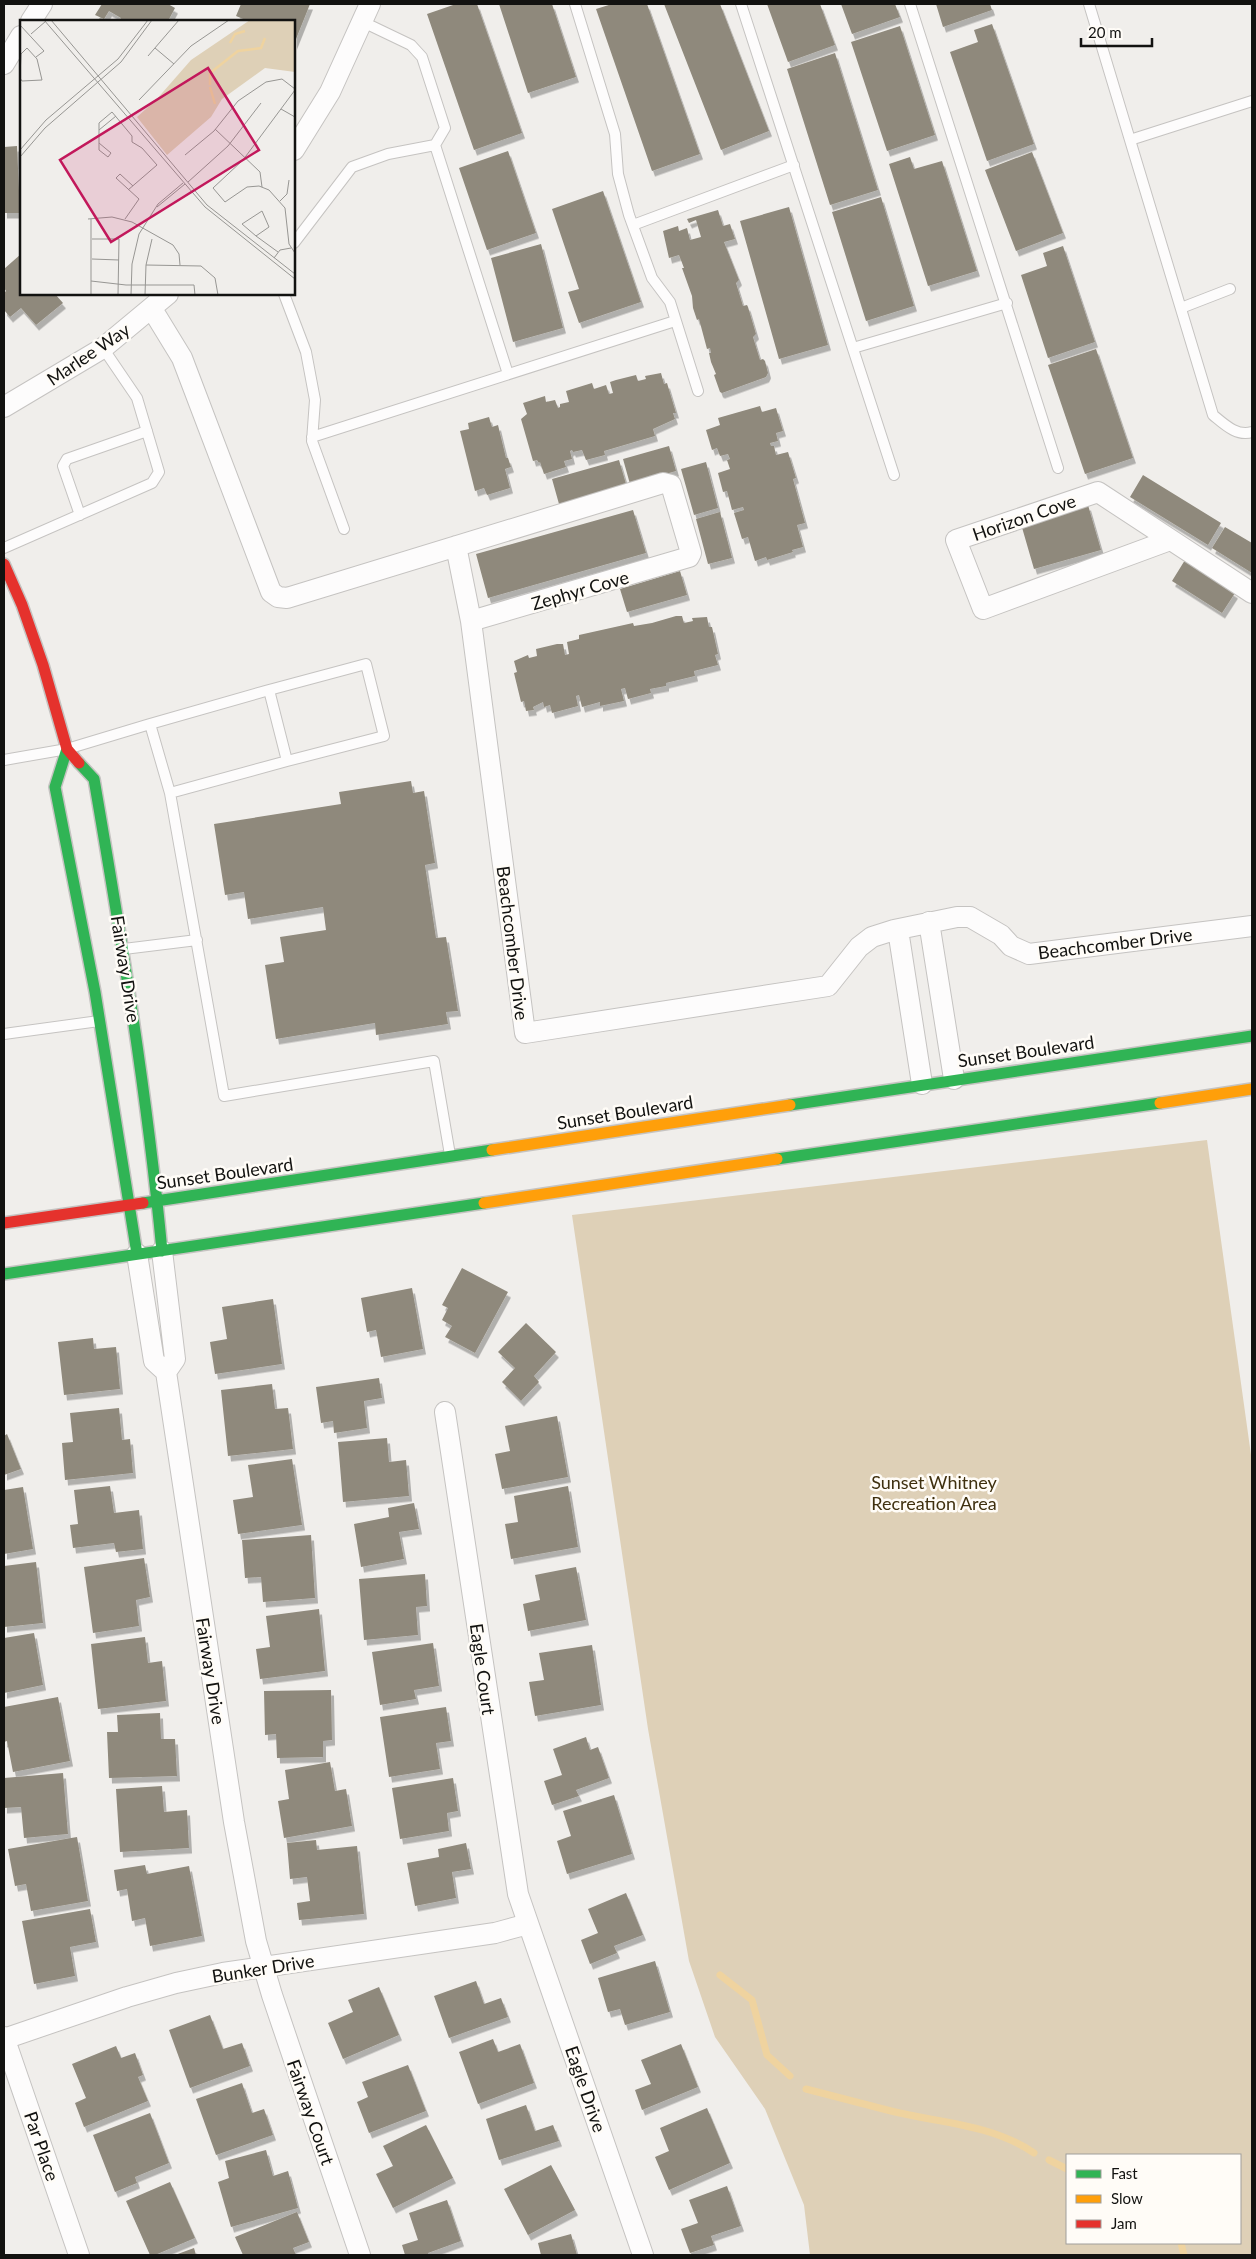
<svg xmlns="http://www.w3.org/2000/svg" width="1256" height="2259" font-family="Lato,sans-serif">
<defs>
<filter id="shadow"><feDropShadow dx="3" dy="5.5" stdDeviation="0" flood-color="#0004"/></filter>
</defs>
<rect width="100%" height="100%" fill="#f0eeeb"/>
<!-- green -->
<path fill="#ded0b7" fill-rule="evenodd" d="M1207 1140 1252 1462V2255H810L804 2205 765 2109 715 2037 689 1961 648 1729 572 1215ZM1067 2155H1240V2243H1067Z"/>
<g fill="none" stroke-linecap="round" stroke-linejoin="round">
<!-- stream -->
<path stroke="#efd39f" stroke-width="7" d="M720 1975 752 2000 767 2055 790 2076
M806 2089C834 2096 863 2104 891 2111 939 2123 992 2124 1034 2153
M1049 2160 1067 2169
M1181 2243 1184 2255"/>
</g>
<!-- building -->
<path fill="#8f897c" filter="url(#shadow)" d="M102 4H168L175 8 168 21H119L121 18 109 11 104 19 95 15Z
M241 4H310L294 44V21H248L236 16Z
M456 4H477L522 133 474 150 427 14Z
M499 4H552L576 77 528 93Z
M612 4H647L700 154 652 171 596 9Z
M664 4H720L769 131 721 150Z
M767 4H820L835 45 788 62Z
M841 4H895L900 17 852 34Z
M936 4H990L992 10 943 27Z
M992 24 1034 144 987 161 950 52 978 42 974 30Z
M900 26 935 135 887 151 851 42Z
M835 53 878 190 830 205 787 69Z
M17 146 20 213H4V147Z
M508 151 536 233 487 250 459 168Z
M1032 152 1063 233 1016 251 985 170Z
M910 157 914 169 942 161 977 271 928 286 889 164Z
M603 191 641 302 579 323 568 292 579 289 552 209Z
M881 197 914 306 866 321 832 212Z
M789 207 828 345 779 359 740 221Z
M718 210 723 226 730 224 735 239 724 242 739 280 736 283 743 306 747 305 748 307 756 334 753 337 760 360 763 359 765 361 768 373 766 377 722 393 720 392 714 375 716 374 711 362 709 353H711L710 348 707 349 699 319 697 320 693 308 692 296 682 268H684L679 255 669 258 663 231 678 226 679 231 687 228 690 240 701 237 696 220 689 223 687 219Z
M541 244 563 328 513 342 491 258Z
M1063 246 1095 342 1048 358 1021 275 1047 266 1043 253Z
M21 254V294H55L63 303 36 325 21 308 10 317 4 310V293L6 291 4 288V269Z
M1096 349 1133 458 1085 474 1048 365Z
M661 373 664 384 667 383 676 413H673L675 419 653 429 655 436 604 451 605 455 586 460 582 450 573 452 572 450 570 451 572 459 564 461 566 467 544 474 540 462 539 463 537 460 533 461 521 419 527 414 523 403 545 396 546 402 555 400 558 408 560 407V404L569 402 566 391 592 383 594 389 606 385 609 394 613 393 610 382 616 380 636 375 638 381 646 379 645 376Z
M760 406 762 412 776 408 783 431 776 433 778 441 770 443 771 446H774L776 455 788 452 796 478 793 479 805 523 797 525 803 547 792 550 793 552 767 560 766 557 755 561 748 537 742 539 734 513 744 510 743 507 732 510 727 491 723 492 718 473 730 469 727 460 730 459 728 454 720 456 717 448 712 450 706 430 720 425 718 418Z
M489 417 492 427 498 425 506 458H508L511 467 505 469 510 488 487 495 484 488 475 491 460 431 469 429 468 423Z
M669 446 676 471 630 484 623 459Z
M619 460 626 484 559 504 552 479Z
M706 462 718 508 694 515 681 469Z
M1143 475 1221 523 1208 545 1130 497Z
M1088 505 1101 550 1034 569 1021 524Z
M633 510 646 553 488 598 476 554Z
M720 512 732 558 708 564 696 519Z
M1225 527 1252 543V573L1212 548Z
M1185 560 1235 593 1222 613 1172 581Z
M680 571 687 595 627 612 620 589Z
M676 616H682L684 623 693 621 692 618 707 617 709 627H712L718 654 715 655 718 665 694 671 695 676 666 683V686L650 689 651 693 628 699 625 688 621 689 624 701 600 706V702L582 707 579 695 576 696 578 706 552 713 550 705 544 707 543 702 533 707 534 710 526 711 524 701 521 702 514 673 517 672 514 661 528 655 529 658 537 656 536 649 557 644H563L565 655 569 654 567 642 579 639V635L633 623 634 626 652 623Z
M411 781 413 793 424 791 435 863 425 865 436 938 446 937 458 1011 446 1012 448 1024 376 1035 375 1023 276 1039 265 965 284 962 280 937 326 930 323 907 248 919 244 892 225 895 214 824 341 804 339 792Z
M462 1268 508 1292 475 1353 445 1337 452 1326 442 1320 448 1308 442 1305Z
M412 1288 423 1349 381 1357 376 1330 367 1332 361 1298Z
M273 1299 282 1364 215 1374 210 1342 227 1339 222 1307Z
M526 1323 556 1352 534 1376 539 1382 521 1401 502 1382 515 1368 498 1352Z
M93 1338 94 1349 116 1347 120 1389 64 1395 58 1342Z
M379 1378 382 1398 364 1401 367 1428 334 1433 333 1421 321 1423 316 1387Z
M272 1384 275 1409 288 1408 293 1449 228 1456 221 1390Z
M119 1408 122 1440 130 1439 133 1473 65 1480 62 1443 73 1442 70 1413Z
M557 1416 568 1477 502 1489 495 1454 510 1451 505 1426Z
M7 1434 21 1469 4 1475V1436Z
M387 1438 389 1462 406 1460 409 1496 343 1502 338 1442Z
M292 1459 302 1525 238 1534 233 1500 253 1497 248 1465Z
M110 1486 114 1513 139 1510 143 1549 116 1552 114 1543 73 1548 70 1525 78 1524 74 1490Z
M568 1486 578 1547 511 1559 505 1524 518 1522 514 1496Z
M23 1487 33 1549 4 1554V1490Z
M414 1503 419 1529 399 1532 404 1559 361 1567 354 1524 389 1517 388 1508Z
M311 1535 315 1598 263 1602 261 1577 245 1578 242 1540Z
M144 1558 150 1597 136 1600 139 1626 93 1633 84 1567Z
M36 1562 43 1623 4 1627V1566Z
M576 1567 586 1620 528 1631 523 1604 540 1600 535 1575Z
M425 1574 427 1606 416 1607 418 1635 364 1640 359 1579Z
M319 1609 325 1671 260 1679 256 1649 270 1647 266 1616Z
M34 1633 43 1685 4 1693V1638Z
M145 1637 148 1663 162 1661 166 1701 98 1709 91 1644Z
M433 1643 439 1686 414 1690 416 1699 380 1705 372 1652Z
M592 1645 601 1705 535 1716 529 1682 544 1680 539 1653Z
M331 1690 332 1740 323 1741V1757L277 1758 276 1734 265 1735 264 1691Z
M58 1697 70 1761 13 1772 7 1741 4 1742V1707Z
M446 1707 451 1741 436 1743 440 1769 389 1777 380 1717Z
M160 1713 161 1739H175L177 1776 109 1778 107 1732H118L117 1715Z
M586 1737 590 1750 598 1747 609 1778 576 1790 579 1796 552 1805 544 1781 562 1775 553 1749Z
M330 1762 335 1791 346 1789 352 1826 284 1838 278 1801 289 1799 285 1770Z
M63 1773 68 1834 24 1838 21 1807 4 1808V1778Z
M453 1778 458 1811 447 1813 449 1831 400 1839 392 1788Z
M162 1786 164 1812 187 1810 189 1848 120 1852 116 1789Z
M614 1795 632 1854 567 1874 557 1841 571 1836 563 1811Z
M77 1837 88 1901 31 1911 26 1884 15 1886 8 1849Z
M316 1840 317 1850 357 1846 364 1914 299 1920 297 1903 310 1901 307 1877 290 1879 287 1843Z
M466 1843 471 1869 452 1872 456 1898 415 1906 407 1863 439 1857 438 1849Z
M145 1865 147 1874 189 1866 202 1936 150 1946 145 1918 132 1921 127 1889 117 1891 114 1870Z
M626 1893 643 1935 614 1946 617 1953 590 1964 581 1940 598 1933 588 1909Z
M90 1909 96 1942 70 1947 75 1976 34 1984 22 1921Z
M655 1961 670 2012 625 2025 620 2009 608 2012 598 1978Z
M476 1981 484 2004 501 1998 508 2017 449 2038 434 1996Z
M379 1987 399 2035 343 2059 328 2023 353 2012 348 2000Z
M210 2015 223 2049 242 2043 250 2066 190 2088 169 2030Z
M493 2039 498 2052 520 2044 534 2083 478 2104 459 2052Z
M681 2044 698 2087 642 2110 635 2090 651 2084 641 2060Z
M116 2046 121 2058 135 2053 143 2075 138 2077 148 2101 84 2127 75 2103 86 2098 72 2064Z
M408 2065 426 2111 369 2133 357 2102 368 2097 362 2082Z
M242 2083 252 2113 264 2109 273 2135 216 2155 196 2099Z
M526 2105 535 2131 553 2125 559 2141 499 2160 486 2119Z
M707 2108 730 2163 669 2190 655 2157 669 2151 660 2128Z
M150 2113 169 2163 135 2177 137 2183 115 2192 93 2135Z
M426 2125 453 2178 393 2208 376 2174 393 2166 383 2146Z
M266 2150 273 2176 288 2171 298 2208 231 2227 218 2182 229 2178 225 2161Z
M551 2165 575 2210 528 2235 504 2189Z
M170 2182 195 2238 155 2255H150L126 2201Z
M727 2186 741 2226 711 2236 714 2245 690 2253 681 2229 698 2223 689 2200Z
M447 2200 461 2241 428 2253V2255H405L402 2245 418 2240 409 2213Z
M297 2212 309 2242 293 2248 296 2255H243L235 2237Z
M571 2234 577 2255H541L538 2243Z
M194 2248 196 2255H175Z"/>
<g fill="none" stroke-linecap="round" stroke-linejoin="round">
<!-- lane casing -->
<g stroke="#c5c3c1" stroke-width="12">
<path id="lane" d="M575 4 615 134 618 174 629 215 652 278 670 302 698 391
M741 4 894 475
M910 4 1058 468
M1089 4 1130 140
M363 22 411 45 422 57 445 128 435 145 508 374
M1252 101 1130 140 1213 415C1224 424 1237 437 1252 432
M633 225 794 165
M294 243 352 167 388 154 435 145
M284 294 306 352 315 400 312 441 344 529
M1181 308 1230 289
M853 348 1007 303
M312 437 675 321
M80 515 63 466 67 459 147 431
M4 548 152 483 159 472 137 398 103 348
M150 724 269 690
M4 760 67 749 150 724 170 793 224 1096 434 1061 450 1155
M170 793 287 761 269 690 366 664 384 736 287 761
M124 949 197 940
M4 1034 99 1021"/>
</g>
<!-- street casing -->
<g stroke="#c5c3c1" stroke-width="22">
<path id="street" d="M31 21 42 4
M4 64 21 36
M294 150 330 92 370 4
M152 309 182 358 271 592 278 597 287 598 663 483 671 485 691 553 689 557 471 621
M4 407 103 348 168 294
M1170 540 983 609 956 540 1098 492 1252 593
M456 546 471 621 525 1033 828 986 859 947 872 937 894 930 957 917H970L1001 935 1011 946 1029 954 1252 926
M929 922 954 1079
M898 930 922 1084
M162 1251 175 1359 166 1372
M137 1254 154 1361 166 1372 234 1822 256 1941 272 1995 360 2255
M445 1412 518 1894 643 2255
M4 2037 79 2255
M4 2039 127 1997 176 1983 223 1973 495 1933 528 1924"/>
</g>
<!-- fast casing -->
<g stroke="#c5c3c1" stroke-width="14">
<path id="fast" d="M67 749 55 787 95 992 137 1254
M79 763 94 779C121 936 147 1093 162 1251
M790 1105 1252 1036
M777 1159 1160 1103
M143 1203 492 1150
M4 1274 484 1203"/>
</g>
<!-- slow casing -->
<g stroke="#c5c3c1" stroke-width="14">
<path id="slow" d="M1160 1103 1252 1089
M492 1150 790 1105
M484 1203 777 1159"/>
</g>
<!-- jam casing -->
<g stroke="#c5c3c1" stroke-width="14">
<path id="jam" d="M4 564 22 605 43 665 67 749 79 763
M4 1223 143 1203"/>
</g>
<!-- lane -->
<use href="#lane" stroke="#fdfcfc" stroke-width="10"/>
<!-- street -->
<use href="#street" stroke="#fdfcfc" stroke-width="20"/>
<!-- fast -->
<use href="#fast" stroke="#30b455" stroke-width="11"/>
<!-- slow -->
<use href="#slow" stroke="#ff9f0a" stroke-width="11"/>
<!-- jam -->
<use href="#jam" stroke="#e5322d" stroke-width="11"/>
</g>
<g text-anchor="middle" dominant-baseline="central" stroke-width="5" stroke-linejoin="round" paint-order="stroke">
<!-- street labels -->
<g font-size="18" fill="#121210" stroke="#fffcf7">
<text transform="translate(88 354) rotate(-34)">Marlee Way</text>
<text transform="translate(1024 517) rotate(-19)">Horizon Cove</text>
<text transform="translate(580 590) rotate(-16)">Zephyr Cove</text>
<text transform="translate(513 943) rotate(83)">Beachcomber Drive</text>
<text transform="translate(1115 943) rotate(-7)">Beachcomber Drive</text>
<text transform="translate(126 969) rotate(81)">Fairway Drive</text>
<text transform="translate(1026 1051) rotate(-8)">Sunset Boulevard</text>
<text transform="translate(625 1112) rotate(-9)">Sunset Boulevard</text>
<text transform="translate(225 1173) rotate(-8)">Sunset Boulevard</text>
<text transform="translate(483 1669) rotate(82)">Eagle Court</text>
<text transform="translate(211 1671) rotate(81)">Fairway Drive</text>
<text transform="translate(263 1968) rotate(-9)">Bunker Drive</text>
<text transform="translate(586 2089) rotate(71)">Eagle Drive</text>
<text transform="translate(311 2112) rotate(71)">Fairway Court</text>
<text transform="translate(42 2146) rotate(71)">Par Place</text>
</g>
<!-- park labels -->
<g font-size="18" fill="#3f300f" stroke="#fffcf7">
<text x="934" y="1482">Sunset Whitney<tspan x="934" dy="21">Recreation Area</tspan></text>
</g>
</g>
<!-- overview -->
<g transform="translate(20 20)">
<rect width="275" height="275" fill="#f0eeeb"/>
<path d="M230 0H275V52L245 48 202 79 191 97 147 135 117 97 136 80 171 40Z" fill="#ded0b7"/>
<path fill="none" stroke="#efd39f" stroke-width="2.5" d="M210 23 215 14 225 11M190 65V53L218 31 241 28 245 18M190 67 195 84"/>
<path fill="none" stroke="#979693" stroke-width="1" d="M24 0 185 187 275 259M31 0 187 185 275 254M0 5 24 31 16 37M11 14 26 1M135 28 154 44M128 36 159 0M0 57 1 34 7 28 17 39 22 60 2 61 0 58M275 70 223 140 193 168 205 182 227 167 239 166 249 170 265 188 269 224 275 233M119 80 171 26 209 0M261 89 275 97M195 109 240 152 242 167M79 110 96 96M79 123 91 133 88 137 79 130V103L92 92 112 116V122L122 128 137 145 108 170M0 130 26 100 98 39 128 0M165 135 194 111 218 81 246 62 262 59 275 69M0 137 25 108 101 42 132 0M168 162 208 126 241 83M260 181 267 174 269 160M137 187 165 164M68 199 92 197 112 202 153 225 159 234 160 245M71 199V275M105 199 119 179 96 158 100 154 113 166M236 216 249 207 242 191 222 204 236 216 258 232M72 219H99L98 275M254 238 260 230 271 228M72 239 99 240M126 245 132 219M71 261 106 265H174L175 275M111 275 112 244 119 214 138 184 163 163M125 275 126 245 181 246 195 258 198 275"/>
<path fill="#c2185b" fill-opacity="0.15" stroke="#c2185b" stroke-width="2.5" d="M188 48 239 130 91 222 40 140Z"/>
<rect width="275" height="275" fill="none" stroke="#121210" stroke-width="2.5"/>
</g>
<!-- border -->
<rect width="1256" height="2259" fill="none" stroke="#121210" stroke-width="10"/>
<!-- legend -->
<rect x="1066" y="2154" width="175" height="90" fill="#fffcf7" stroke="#a09e9b"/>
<rect x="1076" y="2170" width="25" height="8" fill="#30b455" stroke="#a09e9b"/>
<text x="1111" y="2179" font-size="15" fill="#121210">Fast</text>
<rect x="1076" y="2195" width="25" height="8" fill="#ff9f0a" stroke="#a09e9b"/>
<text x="1111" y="2204" font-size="15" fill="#121210">Slow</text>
<rect x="1076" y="2220" width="25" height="8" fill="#e5322d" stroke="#a09e9b"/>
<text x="1111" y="2229" font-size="15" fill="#121210">Jam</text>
<!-- scale -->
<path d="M1081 38v8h71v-8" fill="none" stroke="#121210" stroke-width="2.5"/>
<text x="1088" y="38" font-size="15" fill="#121210" stroke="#fffcf7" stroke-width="4" paint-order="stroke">20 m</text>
</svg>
